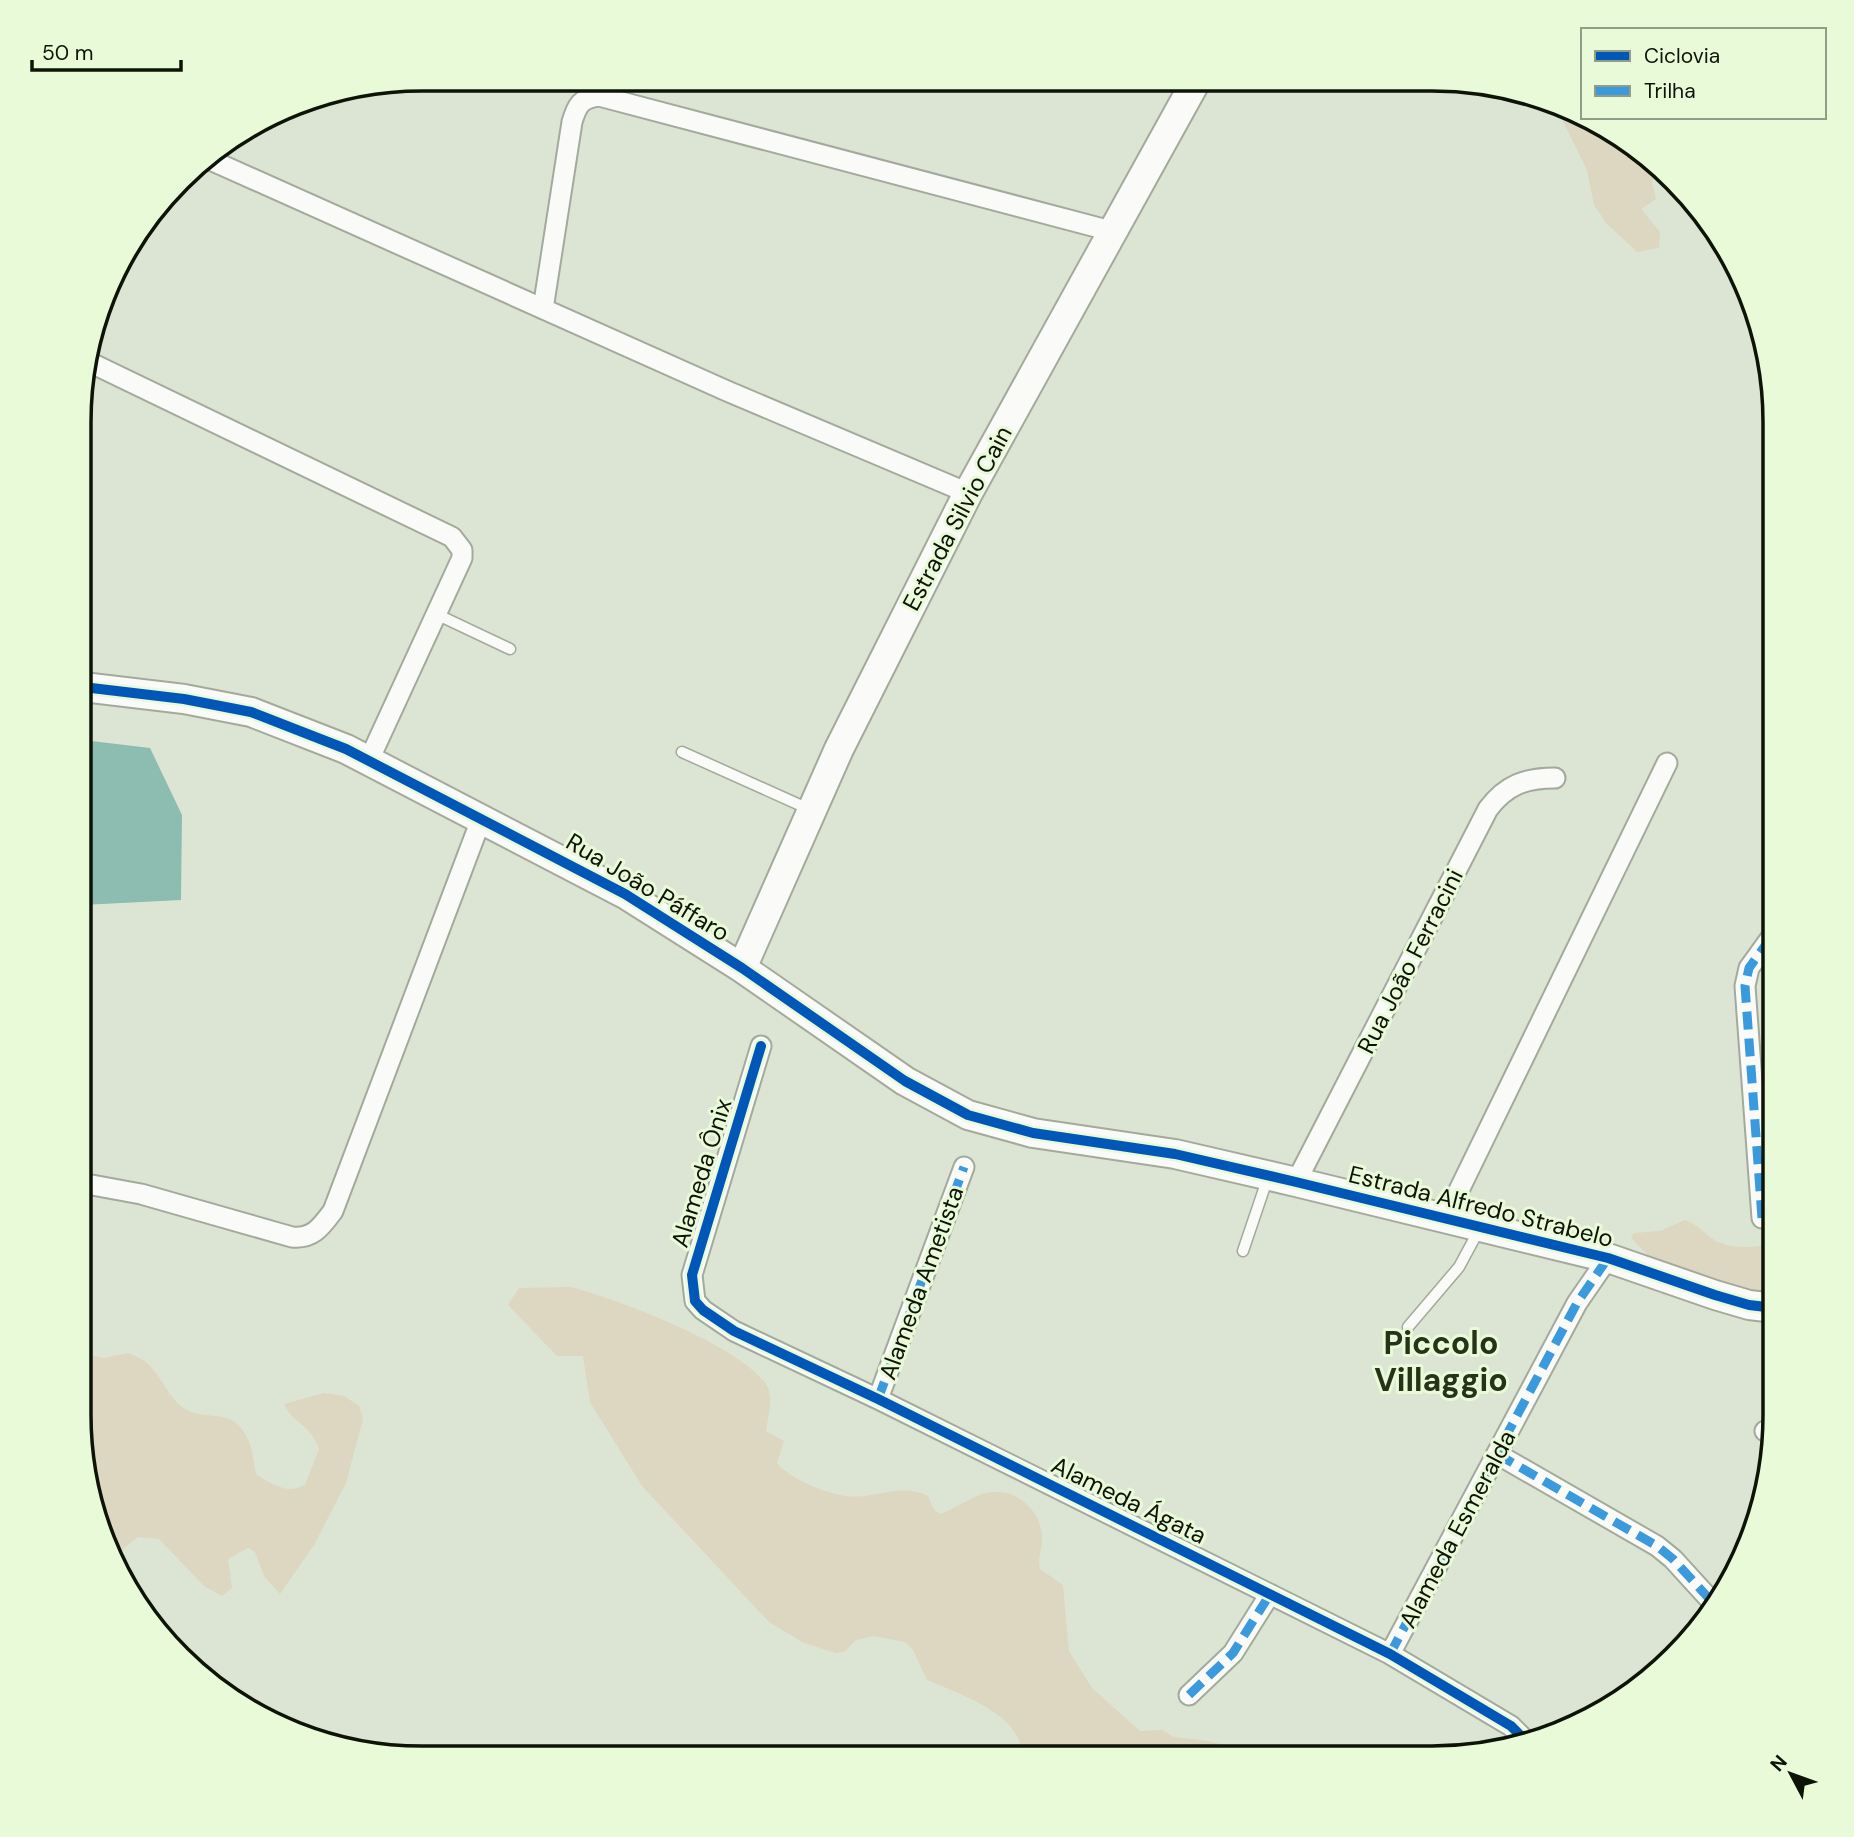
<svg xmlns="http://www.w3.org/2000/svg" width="1854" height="1837" font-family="'DM Sans',sans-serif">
<rect width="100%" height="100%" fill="#dce5d3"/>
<!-- green -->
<path fill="#ddd6c0" d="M1557 109 1604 125 1657 172 1652 182 1656 199 1641 209 1660 232 1659 248 1637 252 1607 224 1594 205 1587 170Z
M1685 1220C1698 1225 1703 1232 1713 1239 1730 1251 1755 1246 1775 1245V1315C1725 1295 1664 1280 1631 1237L1634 1233 1660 1231Z
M571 1287C619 1300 737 1344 766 1384 774 1397 768 1417 766 1431L784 1441 777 1463C792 1480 823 1492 846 1496 875 1500 900 1482 928 1496L934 1510 941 1514C956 1508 971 1497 986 1493 1013 1486 1041 1509 1042 1537 1043 1549 1037 1557 1040 1569L1063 1585 1069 1651 1092 1688 1140 1731 1162 1730 1174 1737 1209 1741 1269 1758H1022C1024 1714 959 1694 927 1680L913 1650 905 1642 874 1636 856 1640 844 1652 836 1653 804 1643 769 1622 642 1486 590 1402 583 1356H557L508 1305 519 1288Z
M128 1353C161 1363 162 1394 185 1409 202 1420 227 1410 241 1428 252 1441 253 1457 256 1474 272 1484 286 1495 305 1485L319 1449C309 1421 295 1427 284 1404L324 1393 344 1396 359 1406 363 1419 346 1483 314 1545 280 1594 264 1576 255 1552 248 1548 228 1559 232 1588 222 1596 204 1586 159 1539 138 1537 124 1548 116 1562 97 1526 79 1437 80 1354 104 1358Z"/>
<!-- water -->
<path fill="#8dbcb0" d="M83 740 150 748 182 815 181 900 82 905Z"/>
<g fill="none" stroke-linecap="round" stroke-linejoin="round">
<!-- lane casing -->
<g stroke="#a3aa9c" stroke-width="13">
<path id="lane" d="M436 614 510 649
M682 752 811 810
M1243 1251 1267 1180
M1408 1327 1459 1267 1480 1228"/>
</g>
<!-- street casing -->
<g stroke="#a3aa9c" stroke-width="23">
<path id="street" d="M206 158 727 391 968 493
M543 309 572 122C577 105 581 98 599 96L1111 231
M85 360 452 537 462 550V558L369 760
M761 1046 692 1275 695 1301 703 1310 734 1331 878 1399 1390 1654 1511 1726 1528 1743
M1296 1182 1488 809C1506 785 1525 778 1555 778
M81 1183 141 1194 292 1237C313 1239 321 1227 333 1211L482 817
M1762 1218 1745 986 1749 968 1775 932
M1444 1221 1667 763
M878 1399 964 1167
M1765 1431 1775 1435
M1497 1454 1657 1546 1673 1559 1714 1604
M1390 1654 1577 1303 1608 1258
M1189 1695 1233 1653 1270 1594"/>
</g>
<!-- secondary casing -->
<g stroke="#a3aa9c" stroke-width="32">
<path id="secondary" d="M83 687 184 699 251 712 346 749 625 894 742 968 905 1081 968 1115 1033 1133 1175 1154 1296 1182 1608 1258 1715 1295 1749 1305 1775 1308
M742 968 839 749 968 493 1196 81"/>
</g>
<!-- lane -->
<use href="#lane" stroke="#fafbf8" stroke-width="10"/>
<!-- street -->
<use href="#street" stroke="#fafbf8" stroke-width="19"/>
<!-- secondary -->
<use href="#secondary" stroke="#fafbf8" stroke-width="28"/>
<!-- quiet -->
<path stroke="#3a9add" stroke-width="9" stroke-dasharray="18 9" stroke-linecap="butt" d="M1762 1218 1745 986 1749 968 1775 932
M878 1399 964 1167
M1765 1431 1775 1435
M1497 1454 1657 1546 1673 1559 1714 1604
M1390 1654 1577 1303 1608 1258
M1189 1695 1233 1653 1270 1594"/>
<!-- cycleway casing -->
<g stroke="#e9fad8" stroke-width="15">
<path id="cycleway" d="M83 687 184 699 251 712 346 749 625 894 742 968 905 1081 968 1115 1033 1133 1175 1154 1296 1182 1608 1258 1715 1295 1749 1305 1775 1308
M761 1046 692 1275 695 1301 703 1310 734 1331 878 1399 1390 1654 1511 1726 1528 1743"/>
</g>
<!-- cycleway -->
<use href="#cycleway" stroke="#0057b8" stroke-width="10"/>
</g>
<g text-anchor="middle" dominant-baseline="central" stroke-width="6" stroke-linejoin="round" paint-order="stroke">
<!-- street labels -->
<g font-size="24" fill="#0e1308" stroke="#e9fad8">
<text transform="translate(957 518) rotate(-62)">Estrada Silvio Cain</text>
<text transform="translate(648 887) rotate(31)">Rua João Páffaro</text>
<text transform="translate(1410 961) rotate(-63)">Rua João Ferracini</text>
<text transform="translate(701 1173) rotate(-73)">Alameda Ônix</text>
<text transform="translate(1481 1206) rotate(14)">Estrada Alfredo Strabelo</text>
<text transform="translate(921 1283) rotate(-70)">Alameda Ametista</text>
<text transform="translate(1129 1500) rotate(26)">Alameda Ágata</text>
<text transform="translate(1457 1529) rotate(-62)">Alameda Esmeralda</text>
</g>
<!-- district labels -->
<g font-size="32" font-weight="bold" fill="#263318" stroke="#e9fad8">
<text x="1441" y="1343">Piccolo<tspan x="1441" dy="37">Villaggio</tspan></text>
</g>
</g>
<!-- crop -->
<path d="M0 0H1854V1837H0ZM422 91H1432A331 331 0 0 1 1763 422V1415A331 331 0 0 1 1432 1746H422A331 331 0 0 1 91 1415V422A331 331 0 0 1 422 91Z" fill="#e9fad8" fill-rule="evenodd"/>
<path fill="none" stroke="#0e1308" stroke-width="3.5" d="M422 91H1432A331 331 0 0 1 1763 422V1415A331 331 0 0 1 1432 1746H422A331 331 0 0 1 91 1415V422A331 331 0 0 1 422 91Z"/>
<!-- legend -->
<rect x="1581" y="28" width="245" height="91" fill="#e9fad8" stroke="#919e85" stroke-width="2"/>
<rect x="1595" y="51" width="35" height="10" fill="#0057b8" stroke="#919e85" stroke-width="2"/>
<text x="1644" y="63" font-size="21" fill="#0e1308">Ciclovia</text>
<rect x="1595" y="86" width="35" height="10" fill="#3a9add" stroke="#919e85" stroke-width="2"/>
<text x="1644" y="98" font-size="21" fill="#0e1308">Trilha</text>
<!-- north arrow -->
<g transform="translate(1791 1774) rotate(311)" stroke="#e9fad8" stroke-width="5" paint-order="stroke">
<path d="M0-5L12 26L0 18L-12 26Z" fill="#0e1308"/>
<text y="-10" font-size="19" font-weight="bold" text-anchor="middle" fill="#0e1308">N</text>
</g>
<!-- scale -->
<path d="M32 60v10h149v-10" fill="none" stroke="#0e1308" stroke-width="3.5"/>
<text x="42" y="60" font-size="21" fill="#0e1308" stroke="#e9fad8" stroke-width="5" paint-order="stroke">50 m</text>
</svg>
